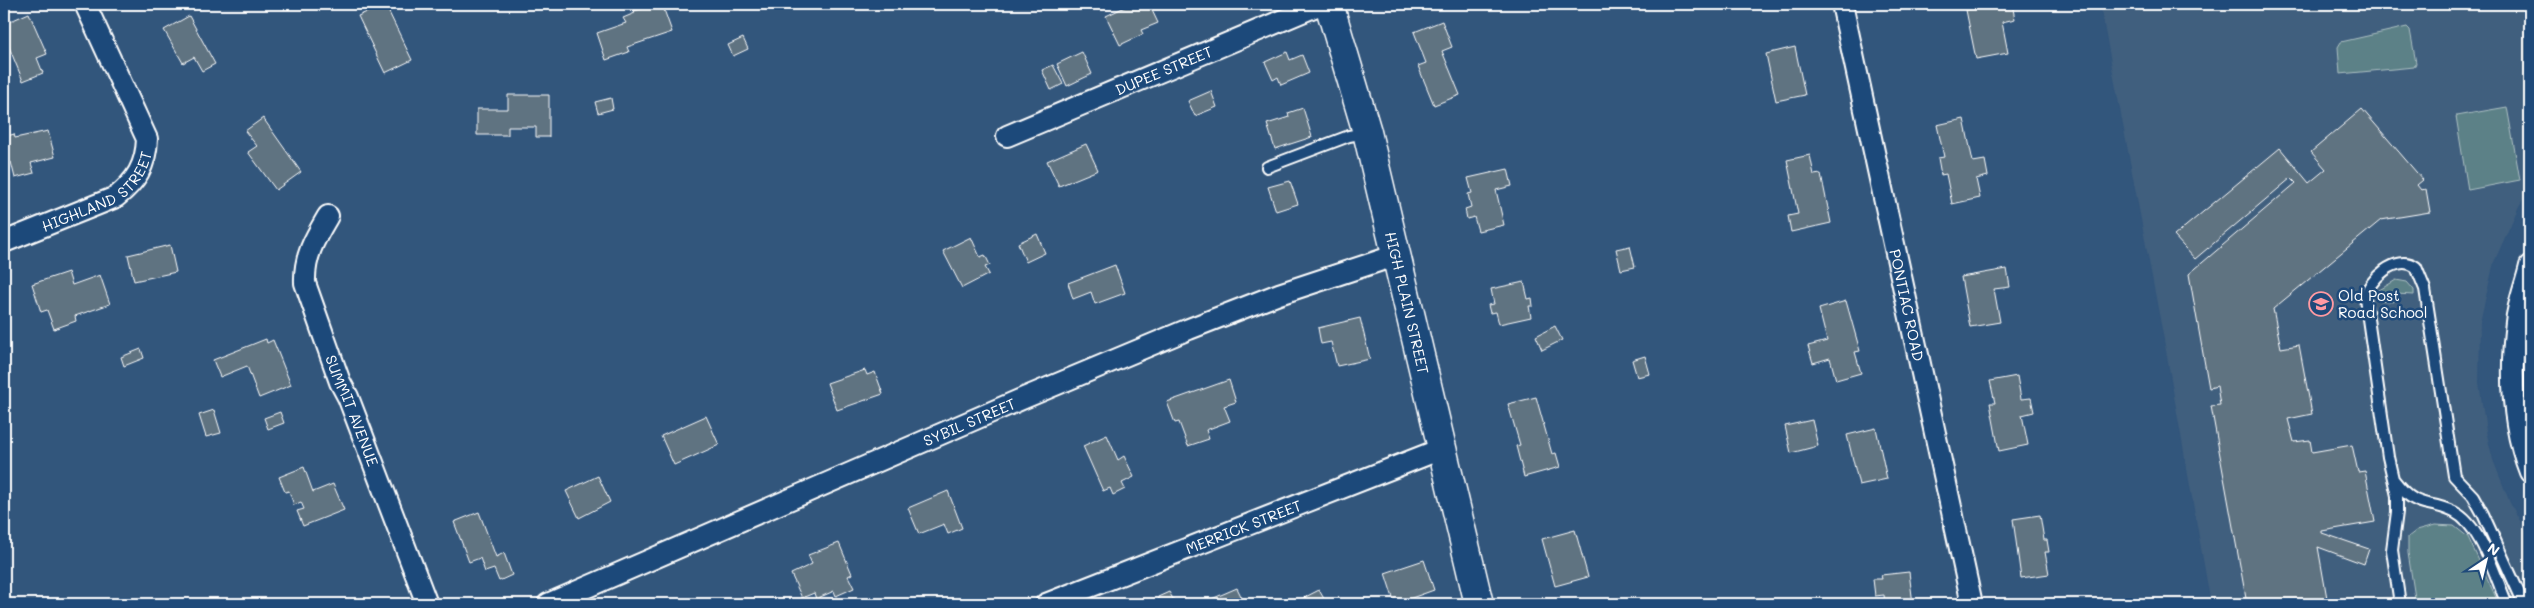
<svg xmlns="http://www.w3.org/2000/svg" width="2534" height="608" font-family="Mali,sans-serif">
<rect width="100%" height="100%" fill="#32567c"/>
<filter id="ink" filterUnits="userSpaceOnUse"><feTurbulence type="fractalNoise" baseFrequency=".02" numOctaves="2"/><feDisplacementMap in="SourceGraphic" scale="10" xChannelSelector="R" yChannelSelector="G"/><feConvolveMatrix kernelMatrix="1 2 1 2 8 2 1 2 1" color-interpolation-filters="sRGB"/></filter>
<g filter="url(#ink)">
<!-- built -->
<path fill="#405f7e" d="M2100 4H2530V189L2519 206 2494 262 2480 322 2479 383 2486 431 2493 460 2510 503 2530 538V604H2211L2165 345Z"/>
<!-- green -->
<path fill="#5b8187" stroke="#adc0c3" d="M2407 27 2410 30 2416 63 2414 67 2340 74 2338 47 2341 42Z
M2507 107 2520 180 2468 190 2456 116Z
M2396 280 2407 282 2414 290V295L2395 294 2394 302 2375 299 2376 292Z
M2435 525 2454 526 2468 537 2499 604H2416L2408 553V537L2417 530Z"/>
<!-- building -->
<path fill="#5f7381" stroke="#fff" d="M385 4 412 60 385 73 358 16Z
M662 4 672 32 627 47 629 52 606 60 597 33 626 23 623 18 635 13 633 11Z
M1131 4H1149L1158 23 1141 30 1143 34 1120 45 1106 16Z
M1982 4H2012L2015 19 2002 22 2008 53 1976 59 1966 10 1983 7Z
M29 13 47 54 37 58 43 73 23 81 4 35V24Z
M189 16 215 64 202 71 194 57 183 63 164 30Z
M1442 21 1452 47 1442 51 1460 95 1434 105 1418 66 1426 63 1414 32Z
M743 38 748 49 733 56 728 45Z
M1795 47 1805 95 1776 101 1766 54Z
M1082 52 1092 74 1067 86 1057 64Z
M1287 52 1290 60 1302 55 1309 73 1281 85 1278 77 1273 80 1265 62Z
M1053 65 1063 84 1051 90 1042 70Z
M1211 91 1217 107 1195 116 1188 101Z
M508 95H549V137H536V127H508V135H477V109H508Z
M611 98 613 109 598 113 595 102Z
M1303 108 1312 137 1275 149 1267 124 1289 117 1288 113Z
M2362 109 2423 180 2417 185 2421 190 2426 189 2430 212 2381 220 2273 309 2281 348 2299 345 2312 414 2288 419 2294 442 2310 440 2312 452 2352 445 2358 472 2365 471 2375 522 2322 531V533L2369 549 2364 564 2318 547 2328 604H2247L2211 406 2220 405 2217 386 2209 388 2189 274 2296 183 2291 178 2195 259 2174 236 2280 148 2309 183 2326 169 2311 152Z
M263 118 301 172 276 190 248 152 257 146 245 131Z
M1964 119 1973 162 1985 160 1988 176 1976 179 1980 198 1952 204 1946 174 1941 175 1938 158 1944 157 1937 125Z
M48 131 55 157 31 163 34 173 15 178 11 162 4 164V147L6 146 4 137 14 134 15 138Z
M1086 144 1098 170 1059 186 1047 161Z
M1810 155 1814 175 1821 174 1831 223 1791 232 1788 216 1798 214 1787 160Z
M1508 169 1512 186 1496 190 1504 225 1478 231 1474 217 1467 219 1465 209 1471 207 1468 194 1472 193 1468 178Z
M1290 181 1298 204 1276 211 1268 187Z
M1037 234 1045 253 1026 262 1018 243Z
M971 237 980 257 985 255 990 265 985 267 989 274 962 288 943 251Z
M170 245 176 272 134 281 128 255Z
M1630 246 1635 267 1621 270 1616 249Z
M1115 265 1125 293 1095 304 1091 292 1073 299 1068 283Z
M2007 269 2010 287 1994 289 2000 322 1970 327 1961 277Z
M68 272 72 285 100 275 110 304 75 316 76 321 54 329 47 310 41 312 32 284Z
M1524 282 1528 299 1532 298 1533 306H1529L1531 317 1499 324 1496 312 1490 313 1488 305 1494 304 1491 289Z
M1846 301 1860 351 1855 352 1861 373 1836 380 1830 358 1813 363 1808 346 1827 341 1819 309Z
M1360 318 1370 359 1337 366 1331 342 1321 344 1318 328Z
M1555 326 1562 340 1542 350 1536 336Z
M266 339 267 343 273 340 291 385 259 398 247 366 220 377 213 360Z
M141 349 144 358 124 366 121 357Z
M1645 356 1650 374 1637 377 1632 360Z
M865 370 867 375 875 372 883 394 837 410 827 383Z
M2017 376 2021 399 2031 398 2034 412 2022 415 2028 445 1999 451 1990 403H1995L1990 381Z
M1229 380 1236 402 1224 406 1230 421 1206 430 1209 439 1188 446 1179 422 1175 423 1167 402Z
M1536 397 1552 454 1556 453 1560 467 1524 477 1516 446 1520 445 1508 404Z
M214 410 221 433 206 437 199 415Z
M280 412 284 423 268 429 264 418Z
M706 416 719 445 674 465 661 436Z
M1812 420 1818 446 1791 453 1785 426Z
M1876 428 1887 479 1859 485 1847 435Z
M1107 435 1118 460 1124 456 1134 477 1122 483 1125 489 1113 495 1110 488 1103 491 1083 446Z
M304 467 313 492 333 484 344 510 303 526 297 511 304 509 301 502 294 505 289 491 285 492 279 477Z
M598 476 610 502 579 518 566 491Z
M948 491 962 528 948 534 944 524 919 534 908 508Z
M479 512 496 557 504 553 512 575 499 581 494 569 485 572 480 558 469 562 454 522Z
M2040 515 2044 540H2047L2049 552H2045L2049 574 2021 578 2013 519Z
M1575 530 1588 577 1555 586 1542 539Z
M839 543 852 574 848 576 854 588 836 596 834 591 816 599 814 593 802 598 791 574 812 564 808 555Z
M1424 560 1434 590 1395 604 1385 573Z
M1909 572 1913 604H1885L1884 595 1875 596 1873 579H1882L1881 575Z
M1237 588 1245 604H1209L1207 601Z
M1319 590 1327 604H1292Z
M1169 592 1176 604H1161L1158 597Z
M733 599 734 604H706Z"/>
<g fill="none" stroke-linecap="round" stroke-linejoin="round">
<!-- service casing -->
<g stroke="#fff" stroke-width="14">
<path id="service" d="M1267 167 1349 136 1365 133
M2394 480C2419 512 2425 498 2454 512 2482 526 2495 577 2507 604
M2400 604 2392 550 2397 512V496L2388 457 2365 298C2368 280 2397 253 2416 267L2425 289 2454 476 2473 496 2483 514 2524 604"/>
</g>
<!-- minor casing -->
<g stroke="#fff" stroke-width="24">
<g id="minor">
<path id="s1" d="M1842 4 1972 604"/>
<path id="s2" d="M1007 136 1321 4"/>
<path id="s3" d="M328 216C315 238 304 256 305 283L340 382 348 397 427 604"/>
<path id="s4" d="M4 242 116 197C136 181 146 166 147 139L85 4"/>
<path d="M2530 266C2526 284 2518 303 2516 322 2510 372 2512 426 2530 472"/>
<path id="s5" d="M548 604 1024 398 1189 329 1279 294 1397 255"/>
<path id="s6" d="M1046 604 1441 449"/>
</g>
</g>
<!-- secondary casing -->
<g stroke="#fff" stroke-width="31">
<g id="secondary">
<path id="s7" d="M1329 4 1367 132 1479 604"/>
</g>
</g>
<!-- service -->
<use href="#service" stroke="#1f4a7a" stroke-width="10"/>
<!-- minor -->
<use href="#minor" stroke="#1f4a7a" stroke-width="20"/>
<!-- secondary -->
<use href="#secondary" stroke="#1f4a7a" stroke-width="28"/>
</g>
</g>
<!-- icons -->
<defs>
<g id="school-ring" transform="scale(1.25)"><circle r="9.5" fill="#1f4a7a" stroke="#ff9aa2" stroke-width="1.5"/><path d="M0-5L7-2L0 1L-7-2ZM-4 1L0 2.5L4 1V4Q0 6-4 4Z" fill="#ff9aa2"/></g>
</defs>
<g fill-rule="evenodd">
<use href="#school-ring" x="2321" y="304"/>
</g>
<g text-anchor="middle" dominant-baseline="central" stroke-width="5" stroke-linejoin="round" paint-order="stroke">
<!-- street labels -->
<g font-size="15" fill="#fff" stroke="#1f4a7a">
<text stroke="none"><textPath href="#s2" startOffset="170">DUPEE STREET</textPath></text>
<text stroke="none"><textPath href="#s4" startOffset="109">HIGHLAND STREET</textPath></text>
<text stroke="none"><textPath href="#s7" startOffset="309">HIGH PLAIN STREET</textPath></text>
<text stroke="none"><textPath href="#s1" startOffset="308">PONTIAC ROAD</textPath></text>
<text stroke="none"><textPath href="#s3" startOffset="208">SUMMIT AVENUE</textPath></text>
<text stroke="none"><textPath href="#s5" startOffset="459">SYBIL STREET</textPath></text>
<text stroke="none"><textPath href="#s6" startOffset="212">MERRICK STREET</textPath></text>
</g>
<!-- poi labels -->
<g font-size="15" fill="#fff" stroke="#1f4a7a" text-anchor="start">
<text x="2338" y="295">Old Post<tspan x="2338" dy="17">Road School</tspan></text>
</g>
</g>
<!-- margin -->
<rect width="2534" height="608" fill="none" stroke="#1f4a7a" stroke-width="20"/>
<rect x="10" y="10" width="2514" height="588" fill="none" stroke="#fff" stroke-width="2" filter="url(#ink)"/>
<!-- north arrow -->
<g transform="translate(2486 560) rotate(35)" stroke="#1f4a7a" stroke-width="4" paint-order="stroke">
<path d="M0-4L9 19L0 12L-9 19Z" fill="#ffffff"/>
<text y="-8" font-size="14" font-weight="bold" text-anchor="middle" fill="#ffffff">N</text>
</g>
</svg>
